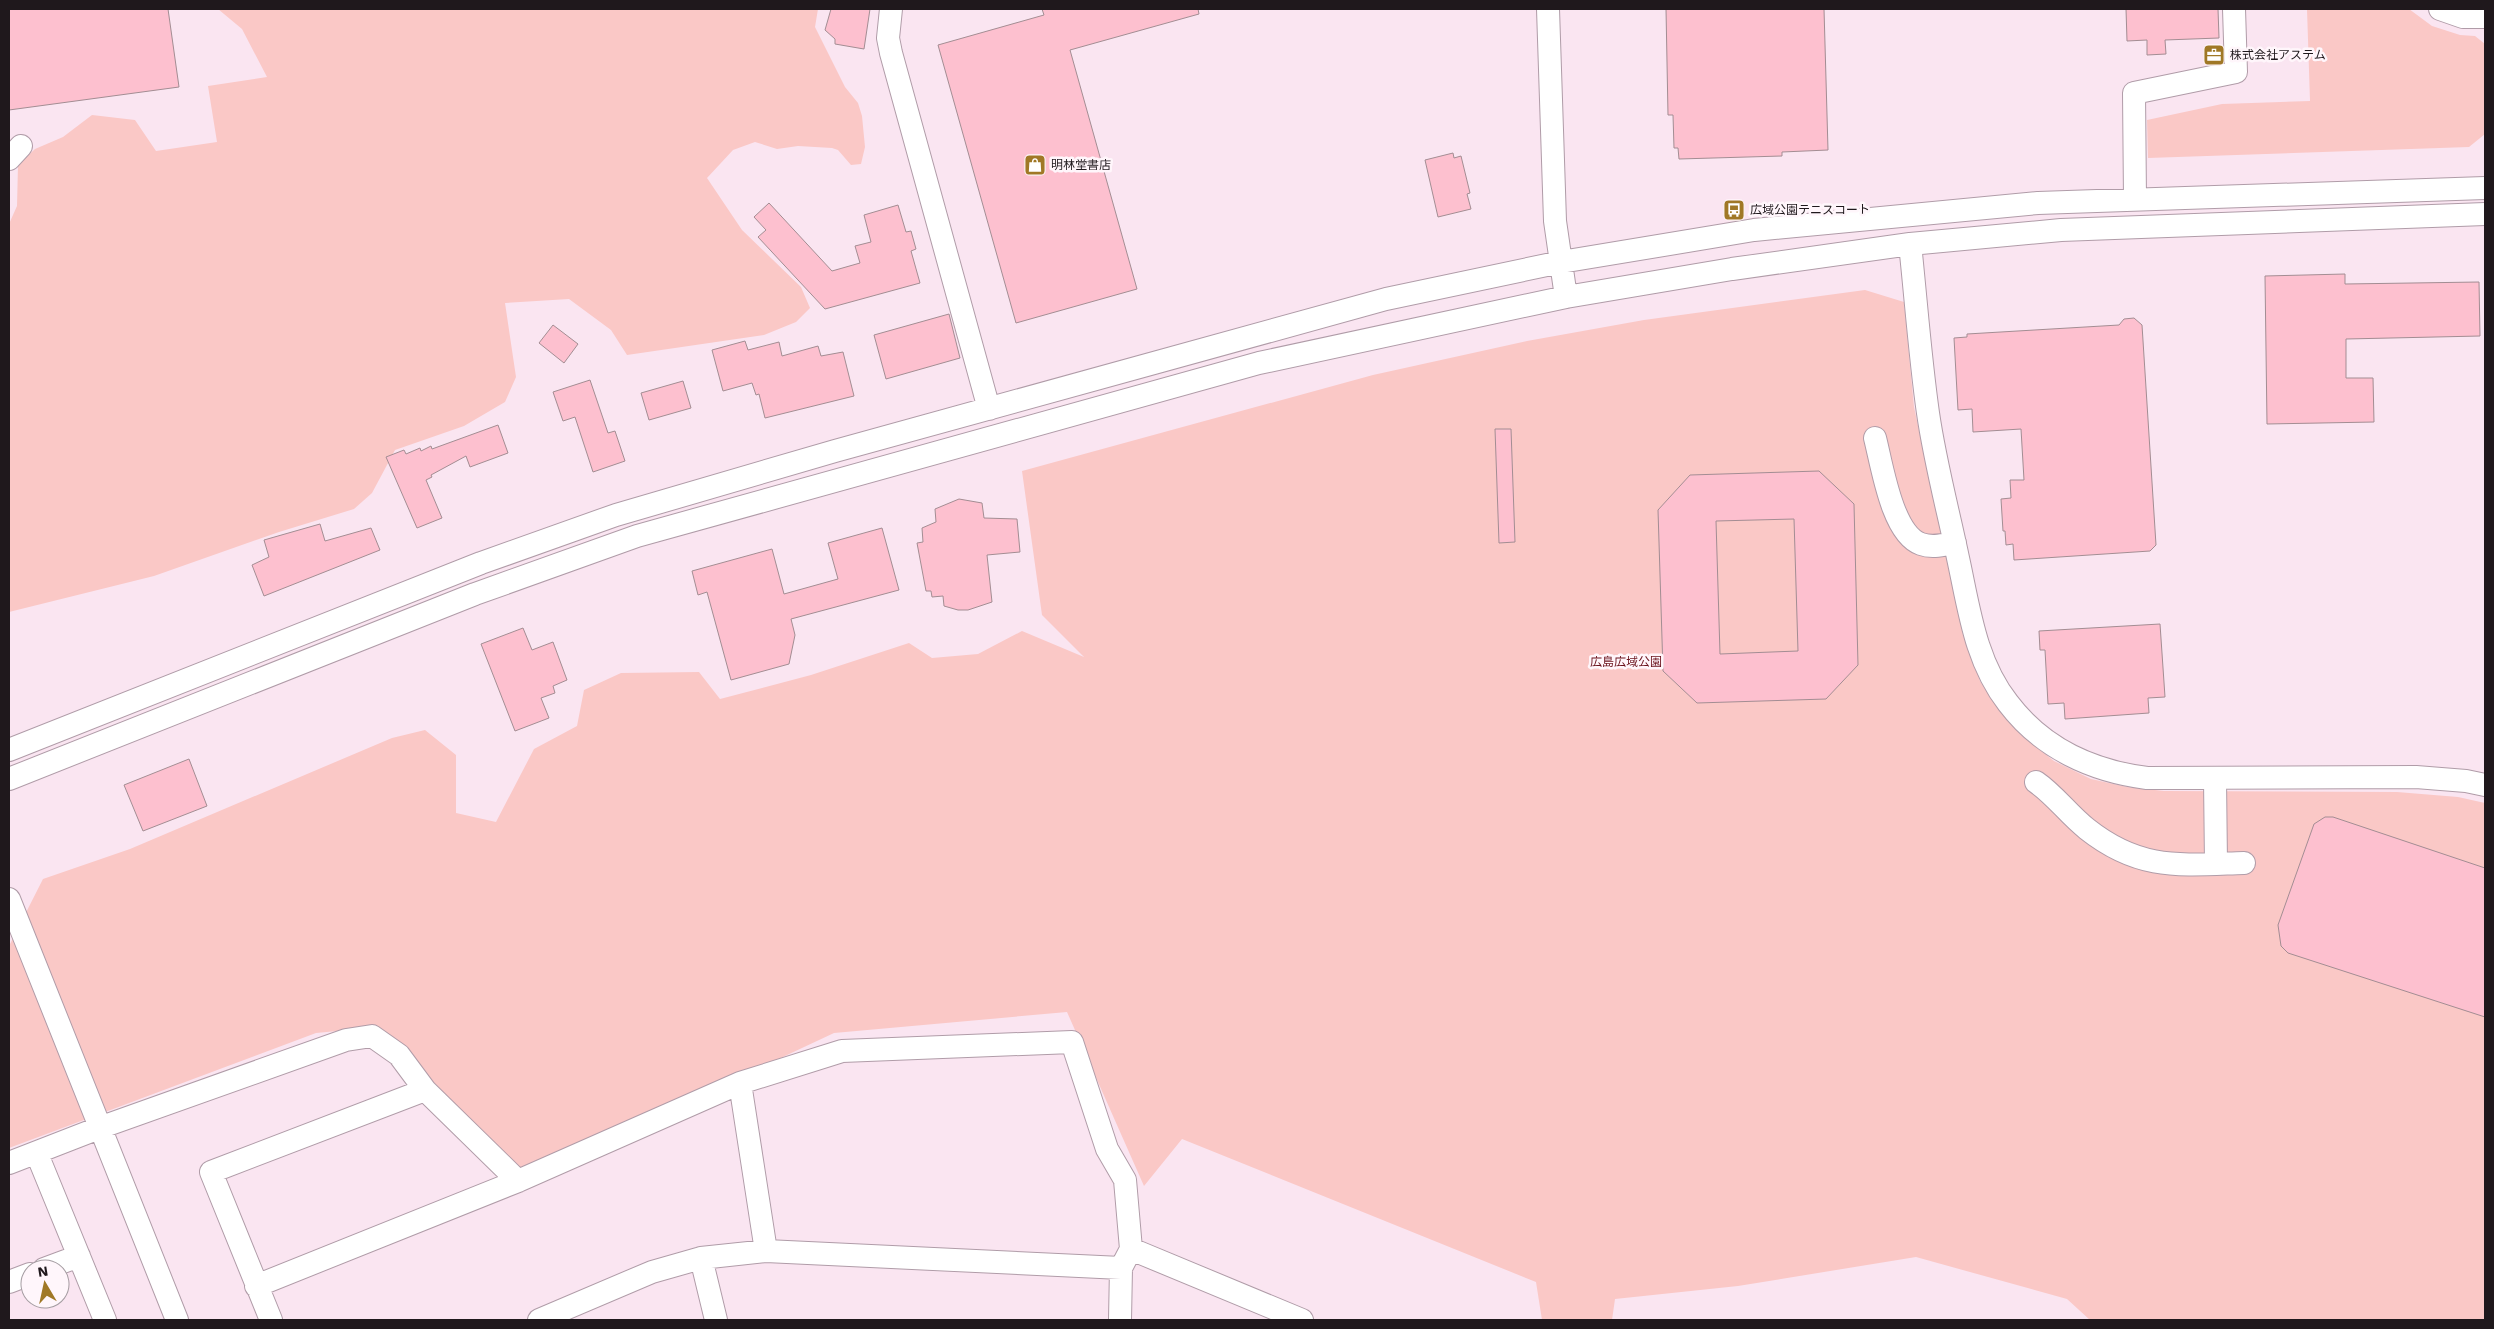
<svg xmlns="http://www.w3.org/2000/svg" width="2494" height="1329" font-family="'Work Sans','Noto Sans JP',sans-serif">
<rect width="100%" height="100%" fill="#fae5f1"/>
<!-- green -->
<path fill="#fac8c6" d="M218 9H818L815 27 845 87 858 103 862 116 865 147 861 164 851 165 838 150 832 148 798 146 777 149 755 142 733 150 707 178 742 230 801 287 810 308 796 322 764 335 627 355 611 330 569 299 505 303 516 377 505 402 464 426 395 450 372 493 354 509 279 532 154 576 9 612V224L17 206 18 165 35 149 63 137 92 115 135 120 156 151 217 142 208 86 267 77 242 29Z
M2307 9H2409L2432 26 2460 35 2475 36 2485 44V134L2469 147 2148 158 2147 120 2222 104 2310 101Z
M1865 290 1904 302 1914 407 1963 635 1980 681 1999 709 2021 735 2054 761 2091 779 2127 787 2164 791 2397 792 2458 797 2485 803V1320H2090L2067 1299 1916 1257 1738 1286 1615 1299 1612 1320H1542L1536 1282 1182 1139 1144 1186 1067 1012 834 1033 530 1175 451 1120 370 1028 316 1033 9 1148V946L43 879 130 849 392 738 425 730 456 755V813L496 822 534 749 577 726 584 690 621 673 699 672 720 699 811 675 909 643 932 658 978 654 1022 631 1084 657 1042 615 1022 471 1373 375 1527 341 1644 320Z"/>
<!-- building -->
<path fill="#fdc0cf" stroke="#a38d93" fill-rule="evenodd" d="M9 9H168L179 87 9 110Z
M831 9H870L864 49 835 44V39L825 30Z
M1042 9H1198L1199 14 1070 50 1137 289 1016 323 938 45 1044 15Z
M1666 9H1824L1828 150 1782 152V156L1679 159 1678 148H1674L1673 115H1668Z
M2126 9H2218L2219 38 2165 40 2166 54 2147 55V40L2127 41Z
M1453 153 1454 158 1461 156 1470 193 1467 194 1471 209 1438 217 1425 160Z
M769 203 832 271 860 263 855 246 871 242 864 215 898 205 906 232 911 231 916 249 911 251 920 283 825 309 758 237 766 230 754 217Z
M2345 274V284L2479 282 2480 336 2346 339V378H2373L2374 422 2267 424 2265 276Z
M949 314 960 358 886 379 874 335Z
M2134 318 2142 325 2156 545 2150 551 2014 560 2013 544 2006 545 2005 531H2003L2001 499 2011 498 2010 480H2024L2021 429 1973 432 1972 409 1958 410 1954 338 1967 337V334L2119 325 2124 319Z
M553 325 578 344 564 363 539 343Z
M745 341 748 350 779 342 782 356 818 346 821 356 843 352 854 396 765 418 759 394 756 395 752 383 723 391 712 350Z
M590 380 608 433 615 431 625 461 593 472 575 417 563 421 553 392Z
M683 381 691 408 649 420 641 393Z
M498 425 508 453 470 467 466 456 431 475 432 477 426 480 442 518 417 528 386 457 404 450 406 454 420 448 421 451 431 446 432 449Z
M1495 429H1511L1515 542 1499 543Z
M1819 471 1854 504 1858 665 1826 699 1697 703 1663 671 1658 510 1690 475ZM1794 519 1798 651 1720 654 1716 521Z
M959 499 982 503 984 518 1017 519 1020 552 987 555 992 602 968 610H958L944 606 943 596 932 597 931 591H926L917 543 923 542 922 528 936 522 935 509Z
M320 524 325 541 371 528 380 550 264 596 252 565 269 557 264 540Z
M882 528 899 590 791 619 795 635 789 664 731 680 707 592 698 595 692 571 772 549 784 594 838 579 828 543Z
M2160 624 2165 697 2148 698 2149 713 2065 719 2064 703 2048 704 2045 650H2040L2039 631Z
M523 628 532 650 553 642 567 680 553 686 555 693 541 698 549 718 515 731 481 644Z
M189 759 207 806 143 831 124 785Z
M2325 817H2333L2485 868V1017L2288 953 2281 946 2278 925 2314 824Z"/>
<g fill="none" stroke-linecap="round" stroke-linejoin="round">
<!-- minor casing -->
<g stroke="#b09ca8" stroke-width="24">
<path id="minor" d="M891 9 888 38 891 53 989 409
M1548 9 1555 221 1566 297
M2440 9 2463 17H2485
M9 159 21 146
M2135 199 2134 93 2236 72 2234 9
M1910 244C1916 300 1920 357 1928 413 1935 462 1948 510 1958 558 1969 608 1975 661 2008 703 2042 748 2092 771 2147 778L2416 777 2466 781 2485 785
M1875 438C1882 465 1892 534 1921 544 1932 548 1943 545 1955 543
M9 750 481 563 616 515 835 451 1386 299 1561 262 1754 230 2038 203 2485 188
M9 779 475 594 637 536 1259 363 1566 297 1732 269 1910 244 2061 230 2485 214
M2215 779 2216 864
M2036 782C2055 795 2068 814 2087 829 2140 871 2180 865 2244 863
M9 899 177 1320
M740 1083 766 1251
M37 1154 105 1320
M9 1163 99 1128 346 1040 372 1036 399 1055 425 1090 518 1181
M1131 1249 1302 1320
M701 1258 716 1320
M44 1269 79 1256
M9 1282 30 1274
M256 1286 518 1181 740 1083 842 1051 1072 1042 1107 1149 1125 1180 1131 1249 1121 1268 1120 1320
M271 1320 211 1172 425 1090
M539 1320 652 1272 701 1258 766 1251 1121 1268"/>
</g>
<!-- minor -->
<use href="#minor" stroke="#fff" stroke-width="22"/>
</g>
<!-- icons -->
<defs>
<g id="office-square" transform="scale(1.125)"><rect x="-9" y="-9" width="18" height="18" rx="4" fill="#a07826" stroke="#fff6fb"/><path d="M-6-3h4V-5.5h4V-3h4V5H-6ZM-1-4.5V-3h2v-1.5ZM-6 0V1H6V0Z" fill="#fff"/></g>
<g id="shop-square" transform="scale(1.125)"><rect x="-9" y="-9" width="18" height="18" rx="4" fill="#a07826" stroke="#fff6fb"/><path d="M-5-2.5h2.3a2.7 3.5 0 0 1 5.4 0H5L5.5 6h-11ZM-1.5-2.5h3a1.5 2.3 0 0 0-3 0Z" fill="#fff"/></g>
<g id="bus-square" transform="scale(1.125)"><rect x="-9" y="-9" width="18" height="18" rx="4" fill="#a07826" stroke="#fff6fb"/><path d="M-5-6H5V4H4V6H2V4H-2V6H-4V4H-5ZM-3.5-4V0h7V-4ZM-3.5 1.2v1.5H-2V1.2ZM2 1.2v1.5H3.5V1.2Z" fill="#fff"/></g>
</defs>
<g fill-rule="evenodd">
<use href="#office-square" x="2214" y="55"/>
<use href="#shop-square" x="1035" y="165"/>
<use href="#bus-square" x="1734" y="210"/>
</g>
<g text-anchor="middle" dominant-baseline="central" stroke-width="5" stroke-linejoin="round" paint-order="stroke">
<!-- poi labels -->
<g font-size="12" fill="#1f181c" stroke="#fff6fb" text-anchor="start">
<text x="2230" y="55">株式会社アステム</text>
<text x="1051" y="165">明林堂書店</text>
<text x="1750" y="210">広域公園テニスコート</text>
</g>
<!-- park labels -->
<g font-size="12" fill="#6a111b" stroke="#fff6fb">
<text x="1626" y="662">広島広域公園</text>
</g>
</g>
<!-- border -->
<rect width="2494" height="1329" fill="none" stroke="#1f181c" stroke-width="20"/>
<!-- north arrow -->
<g transform="translate(45 1284) rotate(351)"><circle r="24" fill="#fff6fb" stroke="#a59da2"/>
<path d="M0-4L9 19L0 12L-9 19Z" fill="#a07826"/>
<text y="-8" font-size="14" font-weight="bold" text-anchor="middle" fill="#1f181c">N</text>
</g>
</svg>
